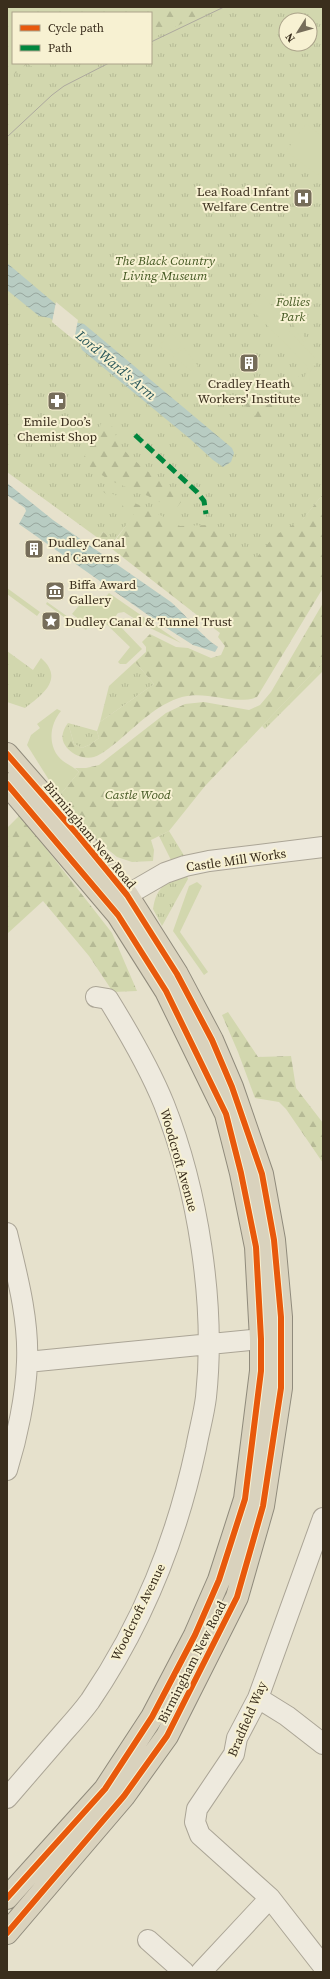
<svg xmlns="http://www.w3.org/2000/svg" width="330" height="1979" font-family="'Source Serif 4',serif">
<defs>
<pattern id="grass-tufts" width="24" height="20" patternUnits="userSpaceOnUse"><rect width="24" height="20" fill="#d2d7ae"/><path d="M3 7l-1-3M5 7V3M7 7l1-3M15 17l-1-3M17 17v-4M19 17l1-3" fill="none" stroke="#b5b995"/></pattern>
<pattern id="forest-firs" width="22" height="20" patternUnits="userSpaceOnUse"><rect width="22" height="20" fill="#d2d7ae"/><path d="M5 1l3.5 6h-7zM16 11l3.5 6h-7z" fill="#b5b995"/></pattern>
<pattern id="water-waves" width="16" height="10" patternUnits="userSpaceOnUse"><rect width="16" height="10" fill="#b8ccc2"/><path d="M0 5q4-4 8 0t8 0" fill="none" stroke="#97a69d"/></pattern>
</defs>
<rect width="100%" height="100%" fill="#e6e1cc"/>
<!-- grass -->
<path fill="url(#grass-tufts)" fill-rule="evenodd" d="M7 7H323V494L254 581 135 514 114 541 103 532 98 538 7 472ZM13 13H151V63H13ZM286 20H310V44H286Z
M7 651 33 670 41 658C65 679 42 695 25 708L7 702Z
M135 662 154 684 100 722 109 686Z
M323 662V671L265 729 262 726Z
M68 723 97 731 99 738 91 744 82 748 74 744Z
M169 831 185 857 172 862 159 836Z
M186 873 188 879 162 926 153 909C156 886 167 882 186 873Z"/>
<!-- forest -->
<path fill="url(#forest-firs)" d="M29 7H215L151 39V13H21Z
M13 20V63H46L37 69 27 64 7 80V24Z
M292 370 303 381 260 422 245 405 250 400 255 405Z
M104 418C118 428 113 437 123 449 141 469 165 481 181 502L175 510 148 496 109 480 82 461Z
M98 488 149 509 180 526 207 525 212 526 227 537 254 561 274 536 303 519 323 494V588L257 697C234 706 208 690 182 697 157 704 136 726 117 742 110 747 103 754 94 757 84 760 70 754 65 745 60 737 63 730 68 723L74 744 82 748 91 744 99 738 97 731 100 722 154 684 135 662 146 652V647L142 642 150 634 176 647 188 648 211 658 221 655 225 646 218 637 220 633 98 538 103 532 115 541 134 514Z
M323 603V662L205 786 169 831 151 840 154 850 153 861 132 862 117 857 99 842 59 796 79 772 75 768H86L99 765 166 713 185 704 204 702 249 710 260 705 271 692Z
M20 815 112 933 137 991 113 992 89 956 43 901 7 934V828Z
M228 1012 258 1057 291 1056 296 1088 323 1123V1163L286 1109 279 1102 255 1098 238 1052 222 1015Z"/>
<!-- garden -->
<path fill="#d2d7ae" d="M306 124 323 137V169L318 175 286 151Z
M263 295 279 314 291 333 318 361 310 372 309 386 303 381 308 367 248 306Z
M290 302 295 306 296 317 306 341 304 342C296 332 291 320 288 308Z
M171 332 182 345 175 351 171 347 170 349 175 355 184 348 198 366 192 371 159 346Z
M7 588 40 612 37 616 7 594Z
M109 593 181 643 146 626 124 612 118 613 115 617 116 622 142 649 126 664H120L118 662 130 647 100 618 97 620 96 627 91 623 86 630 81 626 84 623 72 614 85 598C94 605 102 602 109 593Z
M47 602 78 624 74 628 67 622 68 620 46 604Z
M57 709 61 711C49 725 47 748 63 761 68 765 74 767 79 772L59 796 27 745 31 735 40 728 37 724Z
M197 882 202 886 180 932 208 972 204 975 173 931 189 886Z"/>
<!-- water -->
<path fill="url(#water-waves)" d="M7 263 78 323 84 324 232 448 234 453 231 462 223 467 213 460 189 438 82 350 79 342 50 318 39 316 7 290Z
M7 483 53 520 171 602C186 615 202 637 218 647L215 652 193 645 165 627 19 524 26 511 25 508 7 495Z"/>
<!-- pier -->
<path fill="#e6e1cc" d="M56 302 78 320 74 340 52 322Z"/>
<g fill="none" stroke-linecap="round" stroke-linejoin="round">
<!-- minor casing -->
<g stroke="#aba596" stroke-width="22">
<path id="minor" d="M115 905 127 895 165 873 185 866 209 861 323 847
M7 1233C17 1275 29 1319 27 1362 26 1396 17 1438 7 1470
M27 1362 261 1339 278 1340
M323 1518 258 1698 237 1738 234 1754 197 1809 195 1822 200 1835 270 1898 323 1966
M258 1698 287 1716 323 1744
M7 1798C26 1776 45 1754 64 1732 73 1722 82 1712 90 1701 143 1623 176 1541 196 1448 199 1431 204 1414 206 1397 216 1304 198 1190 164 1104 149 1067 129 1033 108 999L96 997
M148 1940 184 1972
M201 1972 270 1898"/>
</g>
<!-- highway casing -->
<g stroke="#908b7c" stroke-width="24">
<path id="highway" d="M7 754 77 834 127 895 177 974 212 1040 232 1087 262 1174 274 1240 281 1317V1388L263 1506 237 1597 167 1736 124 1796 7 1933
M7 784 118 915 166 991 226 1114 241 1173 256 1247 261 1339V1371L245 1499 219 1580 195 1635 152 1717 105 1789 7 1898"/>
</g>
<!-- minor -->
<use href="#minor" stroke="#eeeade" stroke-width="20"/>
<!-- highway -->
<use href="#highway" stroke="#d9d2bd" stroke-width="22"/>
<!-- tram -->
<path stroke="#ada99e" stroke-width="1" d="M151 42 224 7
M7 137 52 95 64 86 109 63"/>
<!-- quiet -->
<path stroke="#00873e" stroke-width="5" stroke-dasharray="10 5" stroke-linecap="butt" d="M135 435 197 492 204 501 206 514"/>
<!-- cycleway casing -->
<g stroke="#f7f1d2" stroke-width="8">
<path id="cycleway" d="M7 754 77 834 127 895 177 974 212 1040 232 1087 262 1174 274 1240 281 1317V1388L263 1506 237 1597 167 1736 124 1796 7 1933
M7 784 118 915 166 991 226 1114 241 1173 256 1247 261 1339V1371L245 1499 219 1580 195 1635 152 1717 105 1789 7 1898"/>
</g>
<!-- cycleway -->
<use href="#cycleway" stroke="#e8590c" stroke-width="6"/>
</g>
<!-- icons -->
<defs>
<g id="hospital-square" transform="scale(1)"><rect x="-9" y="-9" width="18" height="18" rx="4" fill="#766d5a" stroke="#f7f1d2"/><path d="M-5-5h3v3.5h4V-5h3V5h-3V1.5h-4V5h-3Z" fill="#fff"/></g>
<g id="building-square" transform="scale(1)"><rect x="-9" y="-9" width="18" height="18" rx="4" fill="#766d5a" stroke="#f7f1d2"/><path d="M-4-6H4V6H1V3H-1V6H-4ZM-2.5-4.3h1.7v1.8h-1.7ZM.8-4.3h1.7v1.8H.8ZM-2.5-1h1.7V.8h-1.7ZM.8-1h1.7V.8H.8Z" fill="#fff"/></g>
<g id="pharmacy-square" transform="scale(1)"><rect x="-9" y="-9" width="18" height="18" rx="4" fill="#766d5a" stroke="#f7f1d2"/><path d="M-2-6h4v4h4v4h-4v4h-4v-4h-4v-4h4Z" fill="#fff"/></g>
<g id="museum-square" transform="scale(1)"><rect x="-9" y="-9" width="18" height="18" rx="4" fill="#766d5a" stroke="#f7f1d2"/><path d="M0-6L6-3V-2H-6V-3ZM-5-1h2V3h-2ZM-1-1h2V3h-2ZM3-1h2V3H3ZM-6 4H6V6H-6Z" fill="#fff"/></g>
<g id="sight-square" transform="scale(1)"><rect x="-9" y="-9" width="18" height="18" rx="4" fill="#766d5a" stroke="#f7f1d2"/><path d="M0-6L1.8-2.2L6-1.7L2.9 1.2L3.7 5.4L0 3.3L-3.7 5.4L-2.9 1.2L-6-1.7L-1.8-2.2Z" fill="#fff"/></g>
</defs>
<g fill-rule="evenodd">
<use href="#hospital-square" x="303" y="198"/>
<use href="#building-square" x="249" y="363"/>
<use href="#pharmacy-square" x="57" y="401"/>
<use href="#building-square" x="34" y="549"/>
<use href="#museum-square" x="55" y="591"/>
<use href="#sight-square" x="51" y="621"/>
</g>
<g text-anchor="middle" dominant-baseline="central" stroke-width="4" stroke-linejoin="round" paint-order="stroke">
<!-- poi labels -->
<g font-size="13" fill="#3a2e1d" stroke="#f7f1d2" text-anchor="start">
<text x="289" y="191" text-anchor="end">Lea Road Infant<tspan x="289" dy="15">Welfare Centre</tspan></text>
<text x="249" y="383" text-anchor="middle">Cradley Heath<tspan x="249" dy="15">Workers' Institute</tspan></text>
<text x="57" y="421" text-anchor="middle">Emile Doo’s<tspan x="57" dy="15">Chemist Shop</tspan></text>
<text x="48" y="542">Dudley Canal<tspan x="48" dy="15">and Caverns</tspan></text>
<text x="69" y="584">Biffa Award<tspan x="69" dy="15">Gallery</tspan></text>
<text x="65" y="621">Dudley Canal &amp; Tunnel Trust</text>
</g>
<!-- park labels -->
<g font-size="13" font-style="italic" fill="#445822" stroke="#f7f1d2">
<text x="165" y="260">The Black Country<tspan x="165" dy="15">Living Museum</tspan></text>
<text x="293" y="301">Follies<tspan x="293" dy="15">Park</tspan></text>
<text x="138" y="794">Castle Wood</text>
</g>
<!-- street labels -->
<g font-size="13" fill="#3a2e1d" stroke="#f7f1d2">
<text transform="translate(90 835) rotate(50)">Birmingham New Road</text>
<text transform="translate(236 860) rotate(-8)">Castle Mill Works</text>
<text transform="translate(179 1160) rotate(74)">Woodcroft Avenue</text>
<text transform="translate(138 1612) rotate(-64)">Woodcroft Avenue</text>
<text transform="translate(192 1662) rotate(-63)">Birmingham New Road</text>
<text transform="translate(247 1719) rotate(-67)">Bradfield Way</text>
</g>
<!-- water labels -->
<g font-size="14" font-style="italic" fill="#2b585b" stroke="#f7f1d2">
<text transform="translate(116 365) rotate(40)">Lord Ward's Arm</text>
</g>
</g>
<!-- border -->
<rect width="330" height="1979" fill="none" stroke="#3a2e1d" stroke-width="16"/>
<!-- legend -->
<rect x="12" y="12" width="140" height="52" fill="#f7f1d2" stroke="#aba38a"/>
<rect x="20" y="25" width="20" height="6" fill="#e8590c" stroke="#aba38a"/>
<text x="48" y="32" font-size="12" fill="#3a2e1d">Cycle path</text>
<rect x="20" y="45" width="20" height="6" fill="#00873e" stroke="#aba38a"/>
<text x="48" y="52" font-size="12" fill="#3a2e1d">Path</text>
<!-- north arrow -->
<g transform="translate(298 32) rotate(233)"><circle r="19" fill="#f7f1d2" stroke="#aba38a"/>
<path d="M0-3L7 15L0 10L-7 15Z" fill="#766d5a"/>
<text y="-6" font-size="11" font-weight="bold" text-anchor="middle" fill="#3a2e1d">N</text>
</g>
</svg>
